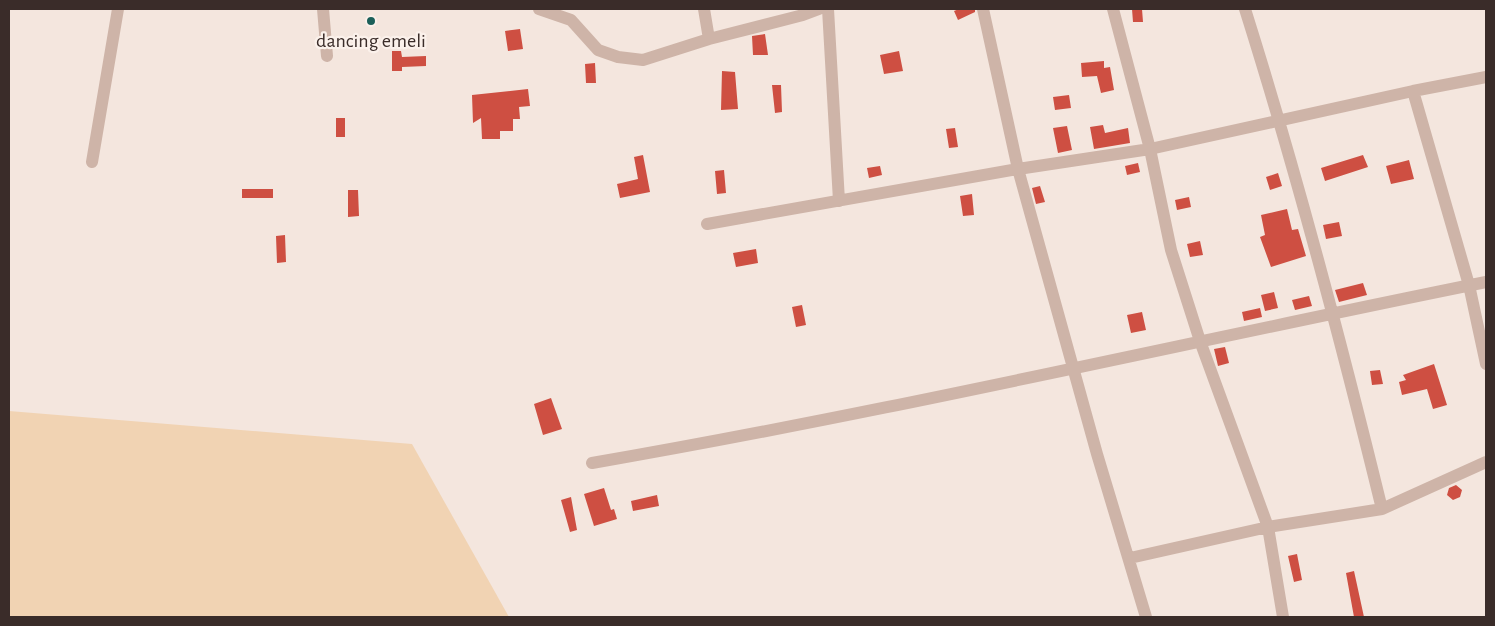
<svg xmlns="http://www.w3.org/2000/svg" width="1495" height="626" font-family="'Alegreya Sans',sans-serif">
<rect width="100%" height="100%" fill="#f4e6de"/>
<!-- sand -->
<path fill="#f1d3b3" d="M9 411 412 444 509 617H9Z"/>
<!-- building -->
<path fill="#ce4f42" d="M959 9H975V12L958 20 954 11Z
M1132 9H1142L1143 22H1133Z
M520 29 523 49 508 51 505 31Z
M765 34 768 55H753L752 36Z
M392 51H401L402 57 426 56V66L402 67V71H392Z
M899 51 903 71 884 74 880 55Z
M1104 61V68L1110 67 1114 90 1101 93 1097 76 1082 77 1081 63Z
M595 63 596 83H586L585 64Z
M722 71 735 72 738 109 721 110Z
M772 85H781L782 112 775 113Z
M528 89 530 106 519 107 520 119H513V131H500V139H482L481 118 473 123 472 95Z
M1069 95 1071 108 1055 110 1053 97Z
M336 118H345V137H336Z
M1103 125 1105 133 1128 128 1130 143 1094 149 1090 127Z
M1067 126 1072 150 1058 153 1053 128Z
M955 128 958 147 949 148 946 129Z
M643 155 650 192 620 198 617 184 638 179 634 157Z
M1363 155 1368 167 1325 181 1321 168Z
M1409 160 1414 179 1391 184 1386 166Z
M1138 163 1140 172 1127 175 1125 166Z
M880 166 882 175 869 178 867 168Z
M724 170 726 193 717 194 715 171Z
M1278 173 1282 186 1270 190 1266 177Z
M1040 186 1045 202 1036 204 1032 188Z
M242 189H273V198H242Z
M348 190H358L359 216 348 217Z
M972 194 974 215 963 216 960 196Z
M1189 197 1191 207 1177 210 1175 200Z
M1287 209 1292 230 1298 229 1306 256 1271 267 1260 237 1265 235 1261 215Z
M1339 222 1342 236 1326 239 1323 225Z
M285 235 286 262 277 263 276 236Z
M1200 241 1203 255 1190 257 1187 244Z
M756 249 758 263 736 267 733 253Z
M1363 283 1367 295 1339 302 1335 290Z
M1274 292 1278 308 1265 311 1261 295Z
M1309 296 1312 306 1295 310 1292 300Z
M802 305 806 325 796 327 792 307Z
M1260 308 1262 317 1244 321 1242 312Z
M1142 312 1146 330 1131 333 1127 315Z
M1225 347 1229 363 1218 366 1214 349Z
M1434 364 1447 405 1433 409 1427 389 1402 395 1399 382 1406 380 1403 375Z
M1380 370 1383 384 1372 385 1370 371Z
M551 398 562 429 543 435 534 404Z
M1456 485 1462 490 1460 497 1453 500 1447 495 1449 488Z
M604 488 611 510 614 509 617 519 594 526 584 494Z
M657 495 659 506 633 511 631 501Z
M571 497 577 530 570 532 561 500Z
M1297 554 1302 580 1294 582 1288 556Z
M1354 571 1364 617H1354L1346 573Z"/>
<g fill="none" stroke-linecap="round" stroke-linejoin="round">
<!-- street -->
<path stroke="#ceb4a8" stroke-width="12" d="M323 9 327 56
M539 9 571 20 598 50 618 57 643 60 709 39 803 15 819 9
M704 9 709 39
M828 9 839 201
M983 9 1018 169 1097 454 1146 617
M1113 9 1150 149 1171 250 1200 341 1268 527 1283 617
M1245 9C1297 174 1341 341 1382 509
M1413 91 1469 285 1486 364
M92 162 118 9
M707 224 1018 169 1150 149 1413 91 1486 77
M592 463C892 411 1188 342 1486 282
M1130 558 1268 527 1382 509 1486 462"/>
</g>
<!-- markers -->
<circle fill="#1b5f59" stroke="#fbf1eb" stroke-width="2" cx="371" cy="21" r="5"/>
<g text-anchor="middle" dominant-baseline="central" stroke-width="4.5" stroke-linejoin="round" paint-order="stroke">
<!-- poi labels -->
<g font-size="20" fill="#3a2c29" stroke="#fbf1eb">
<text x="371" y="41">dancing emeli</text>
</g>
</g>
<!-- border -->
<rect width="1495" height="626" fill="none" stroke="#3a2c29" stroke-width="20"/>
</svg>
